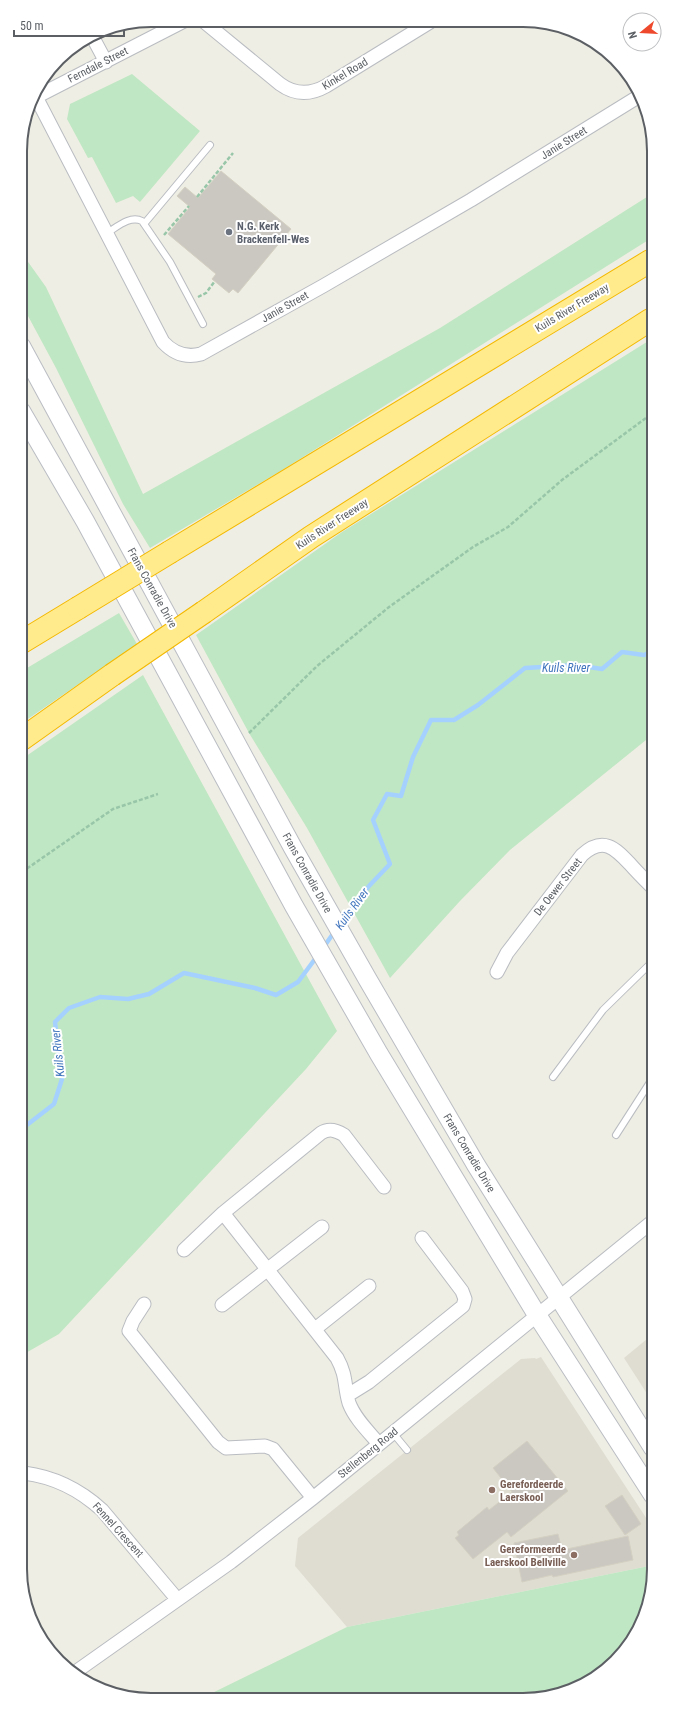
<svg xmlns="http://www.w3.org/2000/svg" width="674" height="1720" font-family="'Roboto Condensed',sans-serif">
<rect width="100%" height="100%" fill="#efeee4"/>
<!-- education -->
<path fill="#dfddd2" d="M653 1334V1403L624 1358Z
M541 1357 654 1530V1565L347 1627 295 1566 298 1538 521 1359 535 1358 536 1359Z"/>
<!-- green -->
<path fill="#c0e7c3" d="M132 74 200 131 140 202 133 196 116 203 92 157 88 158 67 119 70 104Z
M650 195V239L284 469 150 548 123 504 56 368 21 303V252L46 287 143 494 440 328Z
M650 340 651 736 510 850 460 901 390 978 307 828 249 733 196 635 342 532Z
M119 613 137 644 22 723V671Z
M143 675 337 1031 306 1069 59 1334 24 1354 22 759Z
M654 1565V1577L644 1619 627 1649 596 1678 557 1696 204 1697 347 1627Z"/>
<g fill="none" stroke-linecap="round" stroke-linejoin="round">
<!-- stream -->
<path stroke="#a5d1ff" stroke-width="4.5" d="M341 923 369 886 390 864 373 820 387 794 401 796 413 757 431 720H454L478 705 525 668 576 665 602 669 622 652 644 655 651 652
M323 948 335 931
M23 1128 54 1104 62 1079 55 1022 69 1008 100 997 128 999 149 994 184 973 255 988 276 995 298 982 318 955"/>
</g>
<!-- building -->
<path fill="#cac8c1" stroke="#d4d0c2" d="M221 171 291 229 238 293 233 289 229 293 212 279 216 274 168 234 190 207 177 196 185 187 198 198Z
M527 1441 568 1491 511 1537 507 1532 473 1559 455 1538 459 1535 457 1532 487 1507 489 1510 512 1492 493 1468Z
M622 1495 641 1524 625 1535 605 1506Z
M558 1534 562 1550 628 1536 633 1560 553 1577 552 1575 522 1582 514 1543Z"/>
<g fill="none" stroke-linecap="round" stroke-linejoin="round">
<!-- lane casing -->
<g stroke="#b9bcc1" stroke-width="8">
<path id="lane" d="M144 224 210 145
M107 233C117 227 130 215 142 221L170 262 203 324
M553 1077 603 1010 652 962
M616 1135 652 1079
M393 1433 407 1450"/>
</g>
<!-- street casing -->
<g stroke="#b9bcc1" stroke-width="15">
<path id="street" d="M202 20 280 84C295 95 310 95 326 86L430 22
M92 36 106 62
M36 97 163 342C174 354 186 358 201 354L323 286 471 200 641 95
M32 99 186 20
M497 972 507 953 582 855C603 836 615 848 630 864 637 872 645 880 652 887
M223 1213 337 1358C347 1376 344 1386 349 1403 355 1419 369 1432 379 1444
M184 1250 223 1213 321 1133C329 1128 336 1130 344 1135L384 1187
M144 1304 133 1321 129 1331 218 1442 226 1448 265 1446 273 1449 313 1498
M222 1305 322 1227
M315 1329 369 1286
M348 1395 369 1382 463 1306 465 1299 462 1291 422 1238
M24 1473C55 1477 79 1489 102 1510L177 1599
M74 1673 231 1562 313 1498 653 1221"/>
</g>
<!-- secondary casing -->
<g stroke="#babdc3" stroke-width="20">
<path id="secondary" d="M21 346 293 848 368 980 476 1165 653 1448
M21 411 85 521 294 906 379 1054 537 1315 653 1495"/>
</g>
<!-- highway casing -->
<g stroke="#f4b900" stroke-width="24">
<path id="highway" d="M170 552 650 261
M204 612 311 537 650 320
M22 642 78 608
M22 739 112 675"/>
</g>
<!-- path -->
<path stroke="#98c6a8" stroke-width="2.5" stroke-dasharray="4 2" stroke-linecap="butt" d="M197 197 233 153
M164 235 189 206
M198 297 206 293 215 281
M249 733 317 666 389 607 473 547 508 527 562 480 650 415
M22 872 113 809 158 794"/>
<!-- lane -->
<use href="#lane" stroke="#fff" stroke-width="6"/>
<!-- street -->
<use href="#street" stroke="#fff" stroke-width="13"/>
<!-- secondary -->
<use href="#secondary" stroke="#fff" stroke-width="18"/>
<!-- highway -->
<use href="#highway" stroke="#ffea8c" stroke-width="22"/>
<!-- highway-bridge casing -->
<g stroke="#f4b900" stroke-width="24" stroke-linecap="butt">
<path id="highway-bridge" d="M78 608 170 552
M112 675 204 612"/>
</g>
<!-- highway-bridge -->
<use href="#highway-bridge" stroke="#ffea8c" stroke-width="22"/>
</g>
<!-- markers -->
<circle fill="#6b7280" stroke="#fff" stroke-width="1.5" cx="229" cy="232" r="4"/>
<g fill="#8d6e63" stroke="#fff" stroke-width="1.5">
<circle cx="492" cy="1490" r="4"/>
<circle cx="574" cy="1555" r="4"/>
</g>
<g text-anchor="middle" dominant-baseline="central" stroke-width="4" stroke-linejoin="round" paint-order="stroke">
<!-- street labels -->
<g font-size="11" fill="#5c6065" stroke="#fff">
<text transform="translate(98 65) rotate(-27)">Ferndale Street</text>
<text transform="translate(345 74) rotate(-31)">Kinkel Road</text>
<text transform="translate(564 143) rotate(-32)">Janie Street</text>
<text transform="translate(285 307) rotate(-29)">Janie Street</text>
<text transform="translate(572 308) rotate(-31)">Kuils River Freeway</text>
<text transform="translate(332 524) rotate(-33)">Kuils River Freeway</text>
<text transform="translate(152 588) rotate(61)">Frans Conradie Drive</text>
<text transform="translate(307 873) rotate(61)">Frans Conradie Drive</text>
<text transform="translate(558 887) rotate(-52)">De Oewer Street</text>
<text transform="translate(469 1153) rotate(59)">Frans Conradie Drive</text>
<text transform="translate(368 1453) rotate(-39)">Stellenberg Road</text>
<text transform="translate(118 1530) rotate(48)">Fennel Crescent</text>
</g>
<!-- worship labels -->
<g font-size="11" font-weight="bold" fill="#5b616d" stroke="#fff" text-anchor="start">
<text x="237" y="226">N.G. Kerk<tspan x="237" dy="13">Brackenfell-Wes</tspan></text>
</g>
<!-- education labels -->
<g font-size="11" font-weight="bold" fill="#785e54" stroke="#fff" text-anchor="start">
<text x="500" y="1484">Gerefordeerde<tspan x="500" dy="13">Laerskool</tspan></text>
<text x="566" y="1549" text-anchor="end">Gereformeerde<tspan x="566" dy="13">Laerskool Bellville</tspan></text>
</g>
<!-- water labels -->
<g font-size="12" font-style="italic" fill="#4075be" stroke="#fff">
<text x="566" y="668">Kuils River</text>
<text transform="translate(352 909) rotate(-54)">Kuils River</text>
<text transform="translate(58 1053) rotate(-96)">Kuils River</text>
</g>
</g>
<!-- crop -->
<path d="M0 0H674V1720H0ZM151 27H523A124 124 0 0 1 647 151V1569A124 124 0 0 1 523 1693H151A124 124 0 0 1 27 1569V151A124 124 0 0 1 151 27Z" fill="#fff" fill-rule="evenodd"/>
<path fill="none" stroke="#5c6065" stroke-width="2" d="M151 27H523A124 124 0 0 1 647 151V1569A124 124 0 0 1 523 1693H151A124 124 0 0 1 27 1569V151A124 124 0 0 1 151 27Z"/>
<!-- north arrow -->
<g transform="translate(642 32) rotate(252)"><circle r="19" fill="#ffffff" stroke="#bebfc1"/>
<path d="M0-3L7 15L0 10L-7 15Z" fill="#ee492c"/>
<text y="-6" font-size="11" font-weight="bold" text-anchor="middle" fill="#5c6065">N</text>
</g>
<!-- scale -->
<path d="M14 30v6h110v-6" fill="none" stroke="#5c6065" stroke-width="2"/>
<text x="20" y="30" font-size="12" fill="#5c6065" stroke="#ffffff" stroke-width="3" paint-order="stroke">50 m</text>
</svg>
